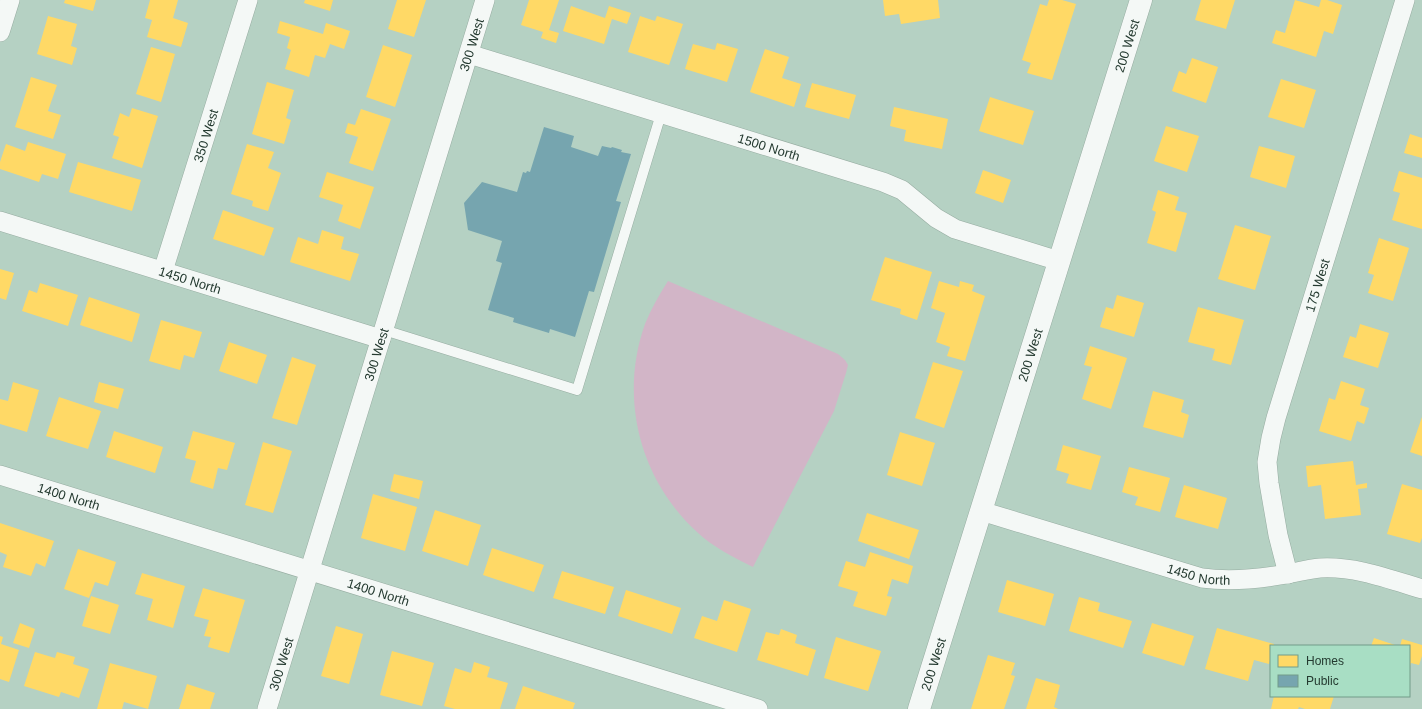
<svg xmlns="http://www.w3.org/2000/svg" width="1422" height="709" font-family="Helvetica,sans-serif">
<rect width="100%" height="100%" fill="#b5d1c3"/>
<!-- park -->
<path fill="#d2b5c7" d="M668 281 838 354 845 360 848 365 846 373 834 411 753 567C733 557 713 547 697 532 639 479 619 397 645 324 651 309 659 295 668 281Z"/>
<!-- homes -->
<path fill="#ffd966" d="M65 0H96L93 11 64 3Z
M150 0H178L173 18 188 23 181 47 147 37 152 20 145 18Z
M305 0H333L330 11 304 3Z
M397 0H426L414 37 388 29Z
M529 0H559L549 30 559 33 556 43 541 38 543 32 521 25Z
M883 0H938L940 18 901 24 899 14 885 16Z
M1049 0H1062L1076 4 1052 80 1027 73 1031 63 1022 60 1040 4 1047 6Z
M1201 0H1235L1226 29 1195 20Z
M1295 0 1319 7 1321 0H1327L1342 5 1333 34 1324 31 1316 57 1272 43 1276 30 1285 33Z
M571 6 605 18 609 6 631 13 627 24 612 19 604 44 563 31Z
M48 16 77 24 71 46 77 48 72 65 37 54Z
M640 16 655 21 657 16 683 24 669 65 628 52Z
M280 21 323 34 326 23 350 31 344 49 330 44 325 58 315 55 309 77 285 69 291 50 287 48 290 37 277 33Z
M717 43 738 49 727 82 685 69 693 44 715 50Z
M383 45 412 55 395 107 366 97Z
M151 47 175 54 161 102 136 94Z
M765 49 789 57 782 78 801 84 794 107 750 92Z
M1192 58 1218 67 1206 103 1172 91 1179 71 1186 74Z
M31 77 57 85 48 111 61 115 53 139 15 127Z
M1281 79 1316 90 1304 128 1268 117Z
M267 82 294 90 286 118 291 120 284 144 252 134Z
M812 83 856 95 849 119 805 107Z
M990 97 1034 111 1023 145 979 131Z
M894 107 948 119 942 149 904 141 906 130 890 126Z
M132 108 158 116 142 168 112 158 119 137 113 135 120 113 129 117Z
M361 109 391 119 373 171 349 163 358 137 345 133 348 123 355 125Z
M1166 126 1199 136 1187 172 1154 161Z
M1410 134 1422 138V158L1404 153Z
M28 142 66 154 58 179 42 174 39 182 0 169V162L6 144 25 151Z
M247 144 274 152 268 168 281 173 268 211 252 206 253 201 231 194Z
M1259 146 1295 156 1286 188 1250 177Z
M78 162 141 180 132 211 69 192Z
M983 170 1011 180 1003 203 975 193Z
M1399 171 1422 178V229L1392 220 1400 193 1393 191Z
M327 172 374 187 360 229 338 221 343 205 319 197Z
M1158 190 1179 197 1175 210 1187 213 1176 252 1147 243 1156 212 1152 210Z
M223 210 274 228 264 256 213 239Z
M1235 225 1271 236 1255 290 1218 279Z
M322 230 344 237 341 249 359 254 350 281 290 262 298 237 318 244Z
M1379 238 1409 248 1393 301 1368 293 1374 275 1368 273Z
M885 257 932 272 917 320 900 314 901 309 871 300Z
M0 269 14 273 6 300 0 298Z
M939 281 959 287 960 281 974 285 972 291 985 296 965 361 947 356 950 347 936 342 945 313 931 308Z
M40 283 78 295 68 326 22 311 29 290 37 293Z
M1117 295 1144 303 1134 337 1100 327 1106 307 1113 309Z
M89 297 140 314 132 342 80 325Z
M1198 307 1244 320 1231 365 1212 360 1215 349 1188 342Z
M161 320 202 332 194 358 184 355 180 370 149 361Z
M1360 324 1389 333 1378 368 1343 357 1350 336 1356 338Z
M229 342 267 355 257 384 219 371Z
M1090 346 1127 358 1111 409 1082 399 1092 367 1084 365Z
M292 357 316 365 297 425 272 418Z
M933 362 963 371 944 428 915 418Z
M1341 381 1365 389 1360 405 1369 408 1364 424 1357 421 1351 441 1319 431 1329 398 1335 400Z
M13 382 39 390 27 432 0 424V399L8 401Z
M99 382 124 389 118 409 94 402Z
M1153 391 1184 400 1181 412 1189 415 1183 438 1143 427Z
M59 397 101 411 88 449 46 436Z
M1422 417V456L1410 452Z
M114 431 163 447 155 473 106 457Z
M193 431 235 443 227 470 218 468 213 489 190 482 196 461 185 458Z
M900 432 935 443 922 486 887 475Z
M263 442 292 451 273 513 245 505Z
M1063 445 1101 456 1091 490 1066 483 1069 474 1056 470Z
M1353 461 1356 485 1367 483V488L1358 489 1361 515 1325 519 1321 485 1308 487 1306 466Z
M1129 467 1170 478 1160 512 1135 505 1138 497 1122 492Z
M394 474 423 481 419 499 390 491Z
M1402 484 1422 490V538L1420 543 1387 534Z
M1184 485 1227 498 1218 529 1175 517Z
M373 494 417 507 405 551 361 538Z
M435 510 481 525 468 566 422 551Z
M867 513 919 530 909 559 858 541Z
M0 523 54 541 45 567 36 563 31 576 3 567 7 555 0 552Z
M492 548 544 565 534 592 483 575Z
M78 549 116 562 108 586 95 582 89 598 64 589Z
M870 552 913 566 908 584 892 579 887 596 892 597 886 616 853 606 858 592 838 586 846 561 865 567Z
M562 571 614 587 605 614 553 598Z
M142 573 185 586 173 628 147 620 153 599 135 594Z
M1007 580 1054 594 1045 626 998 612Z
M203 588 245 600 229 653 208 647 211 637 204 636 209 620 194 616Z
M626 590 681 608 672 634 618 616Z
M91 596 119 605 110 634 82 626Z
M1079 597 1100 603 1098 611 1132 621 1123 648 1069 631Z
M724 600 751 609 737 652 694 638 702 616 717 621Z
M20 623 35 629 29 648 13 643Z
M1152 623 1194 636 1184 666 1142 653Z
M336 626 363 634 349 684 321 676Z
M1217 628 1274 644V646H1271V657L1269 664 1254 660 1248 681 1205 669Z
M781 629 797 635 795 643 816 650 808 676 757 660 766 632 779 635Z
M0 636 3 637 1 644 19 650 9 682 0 679Z
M836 637 881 651 868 691 824 678Z
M1374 638 1398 646H1371Z
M1402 639 1422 645V656L1419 665 1411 663 1409 668V646H1400Z
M392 651 434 663 422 706 380 695Z
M35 652 55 658 57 652 75 657 73 664 89 669 79 698 61 692 59 697 24 686Z
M988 655 1015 663 1011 675 1015 676 1004 709H971Z
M474 662 490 667 487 677 508 683 500 709H455L444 706 455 668 471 673Z
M110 663 157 676 148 709 124 702 122 709H97Z
M1036 678 1060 685 1054 707 1058 709H1026Z
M187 684 215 693 210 709H179Z
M523 686 575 703 573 709H515Z
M1274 696H1334L1330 709H1305L1299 707 1298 709H1271Z"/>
<!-- public -->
<path fill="#76a5af" d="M544 127 574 136 571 147 598 156 602 146 611 148 612 147 622 150 621 152 631 154 616 201 621 202 594 292 589 291 575 337 550 329 549 333 513 322 514 318 488 310 502 263 496 261 502 241 468 230 464 203 482 182 517 192 523 172 526 173 527 171 530 172Z"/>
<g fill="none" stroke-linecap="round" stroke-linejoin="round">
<!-- lane casing -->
<g stroke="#96aca1" stroke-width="11">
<path id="lane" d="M384 330 577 390 661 114"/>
</g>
<!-- street casing -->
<g stroke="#96aca1" stroke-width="20">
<g id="street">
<path d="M0 32 10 0"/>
<path id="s1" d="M469 54 883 182 902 190 936 218 955 229 1059 261"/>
<path id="s2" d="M0 221 381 339"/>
<path id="s3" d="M163 271 248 0"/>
<path id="s4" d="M0 475 758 709"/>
<path id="s5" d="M981 511 1202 578C1231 582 1259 579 1287 574 1298 572 1309 569 1320 568 1355 566 1389 579 1422 589"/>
<path id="s6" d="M1288 574 1278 535 1269 483 1267 462 1271 438 1276 418 1405 0"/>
<path id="s7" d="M267 709 485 0"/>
</g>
</g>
<!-- secondary casing -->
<g stroke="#96aca1" stroke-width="23">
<g id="secondary">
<path id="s8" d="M919 709 1141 0"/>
</g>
</g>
<!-- lane -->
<use href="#lane" stroke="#f4f8f6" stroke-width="10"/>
<!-- street -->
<use href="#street" stroke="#f4f8f6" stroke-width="19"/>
<!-- secondary -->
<use href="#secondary" stroke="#f4f8f6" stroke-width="22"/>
</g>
<g text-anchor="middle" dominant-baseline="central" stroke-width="4" stroke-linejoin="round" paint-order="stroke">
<!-- street labels -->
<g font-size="13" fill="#243a30" stroke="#a8dec4">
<text stroke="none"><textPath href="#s7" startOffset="695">300 West</textPath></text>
<text stroke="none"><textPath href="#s8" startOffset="695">200 West</textPath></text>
<text stroke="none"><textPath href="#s3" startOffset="142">350 West</textPath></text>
<text stroke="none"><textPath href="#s1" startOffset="314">1500 North</textPath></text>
<text stroke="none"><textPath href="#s2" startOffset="199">1450 North</textPath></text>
<text stroke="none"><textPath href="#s6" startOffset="298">175 West</textPath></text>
<text stroke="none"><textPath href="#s8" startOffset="371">200 West</textPath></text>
<text stroke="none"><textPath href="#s7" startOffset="371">300 West</textPath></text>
<text stroke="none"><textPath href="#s4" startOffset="72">1400 North</textPath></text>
<text stroke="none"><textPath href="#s5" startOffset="227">1450 North</textPath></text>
<text stroke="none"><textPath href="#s4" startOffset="396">1400 North</textPath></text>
<text stroke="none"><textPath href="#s7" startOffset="47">300 West</textPath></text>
<text stroke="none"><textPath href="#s8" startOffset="47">200 West</textPath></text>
</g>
</g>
<!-- legend -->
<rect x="1270" y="645" width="140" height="52" fill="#a8dec4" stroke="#739c89"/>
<rect x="1278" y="655" width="20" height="12" fill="#ffd966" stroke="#739c89"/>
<text x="1306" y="665" font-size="12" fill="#243a30">Homes</text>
<rect x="1278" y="675" width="20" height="12" fill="#76a5af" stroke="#739c89"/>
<text x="1306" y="685" font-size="12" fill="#243a30">Public</text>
</svg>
